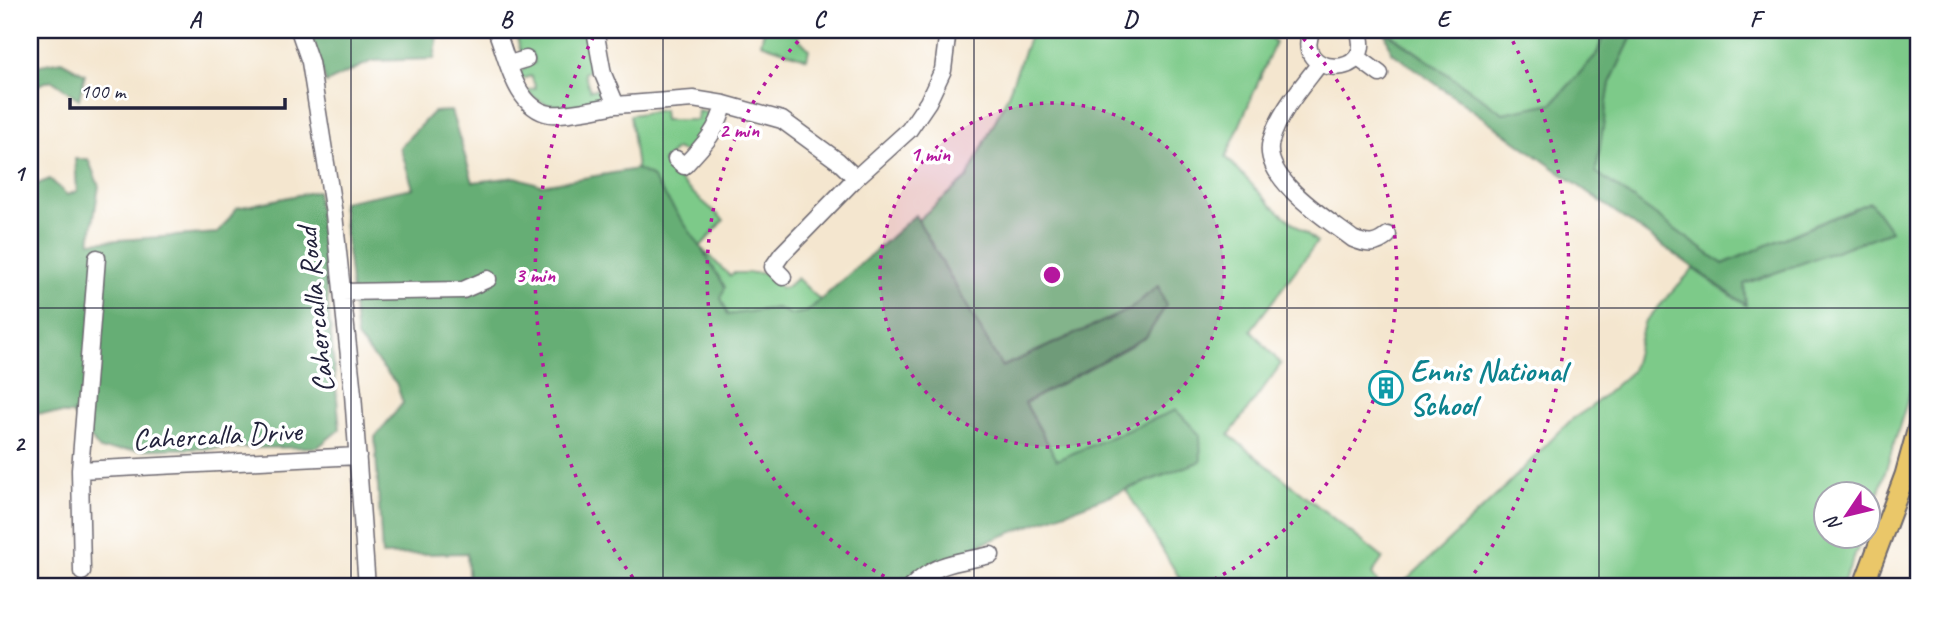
<svg xmlns="http://www.w3.org/2000/svg" width="1949" height="617" font-family="Caveat,sans-serif">
<rect width="100%" height="100%" fill="#fff"/>
<filter id="ink" filterUnits="userSpaceOnUse"><feTurbulence type="fractalNoise" baseFrequency=".0143" numOctaves="2"/><feDisplacementMap in="SourceGraphic" scale="14" xChannelSelector="R" yChannelSelector="G"/><feConvolveMatrix kernelMatrix="1 2 1 2 8 2 1 2 1" color-interpolation-filters="sRGB"/></filter>
<filter id="wash" filterUnits="userSpaceOnUse"><feTurbulence type="fractalNoise" baseFrequency=".00686" numOctaves="4" result="noise"/><feDisplacementMap in="SourceGraphic" scale="28" xChannelSelector="R" yChannelSelector="G"/><feGaussianBlur stdDeviation="1.57" result="paint"/><feColorMatrix in="noise" values="0 0 0 0 0 0 0 0 0 0 0 0 0 0 0 0 0 1.4 0 .05"/><feComposite in="paint" operator="in"/></filter>
<g filter="url(#wash)">
<rect width="100%" height="100%" fill="#f4e6cf"/>
<!-- green -->
<path fill="#7dca89" stroke="#507662" stroke-width="2" d="M503 30H588L594 68 584 73 590 90 599 89V97C575 110 545 111 527 91L536 88 531 76 522 79 519 74 526 66 535 63 531 52 521 53 516 35 506 39Z
M764 30H792L798 33V38L809 49 807 59 761 43Z
M1032 30H1263L1275 43 1226 157 1271 205 1317 242 1251 330 1281 364 1229 435 1383 558 1372 574 1380 587H1185L1126 490 1201 461 1176 410 1057 460 1025 403 1146 337 1158 287 1129 310 1001 367 918 220 967 178 1007 97Z
M1385 30H1605L1597 54 1553 103 1503 113Z
M1635 30H1919V363L1869 524 1868 494H1826V536L1863 537 1841 587H1393L1409 578 1497 495 1571 420 1592 406 1632 371 1644 323 1693 269 1745 305 1744 284 1891 231 1870 202 1723 264 1595 172 1610 83Z
M663 110 664 120H697L698 111 708 113 710 125 692 150 683 152 676 149 663 162 685 186 724 220 700 247 730 276 733 273H765L781 288 787 287 797 278 820 300 807 312 791 315 777 308 728 315 721 298 651 176 637 169 630 115Z"/>
<!-- forest -->
<path fill="#66ae75" stroke="#446858" stroke-width="2" d="M310 30H435L437 42 434 59 372 61 326 83Z
M1605 30H1635L1610 83 1596 172 1723 264 1870 202 1891 231 1744 284 1746 305 1391 52 1385 31 1503 113 1553 103 1597 54Z
M61 61 85 74 79 99 51 80 30 88V67Z
M451 111 473 182 516 177 541 185 637 169 651 176 700 246 725 287 721 298 728 315 777 308 791 315 807 312 915 215 1002 367 1129 310 1158 286 1166 306 1146 337 1025 403 1057 460 1176 410 1200 435 1201 461 976 546 929 587H469L467 553 382 555 375 437 403 403 396 383 357 338 342 202 413 188 400 147 433 112Z
M75 159H88L99 186 90 242 218 233 237 208 317 191 340 429 318 447 100 450 72 414 30 413V187L50 179 67 195 77 191Z"/>
</g>
<g filter="url(#ink)">
<g fill="none" stroke-linecap="round" stroke-linejoin="round">
<!-- minor casing -->
<g stroke="#6c676f" stroke-width="19">
<path id="minor" d="M299 30 310 62 334 214 353 394 367 587
M595 30 603 74 616 105 693 99 724 104 782 120 838 161 856 178
M1312 30C1290 77 1378 81 1358 30
M498 35C508 61 516 108 550 114 563 116 600 108 616 105
M1357 57 1380 74
M1320 63C1302 87 1279 112 1271 141 1260 178 1327 219 1353 239 1367 245 1376 246 1388 235
M509 64 526 59
M676 159 684 166C702 147 719 130 724 104
M783 277 773 267 782 254 856 178 909 130 928 102 943 70 948 30
M342 292 463 290 488 279
M80 470 97 258
M82 572 80 470 358 456
M911 587C939 561 955 563 991 555"/>
</g>
<!-- major casing -->
<g stroke="#6c676f" stroke-width="23">
<path id="major" d="M1863 587 1905 475 1919 424"/>
</g>
<!-- minor -->
<use href="#minor" stroke="#fff" stroke-width="16"/>
<!-- major -->
<use href="#major" stroke="#eac769" stroke-width="19"/>
</g>
</g>
<!-- grid -->
<path fill="none" stroke="#22223b" stroke-width="2" stroke-opacity="0.55" d="M351 30V587M663 30V587M974 30V587M1287 30V587M1599 30V587M30 308H1919"/>
<!-- distance rings -->
<circle cx="1052" cy="275" r="172" fill="#b5179e" fill-opacity=".12"/>
<g fill="none" stroke="#b5179e" stroke-width="3.5" stroke-dasharray="3.5 7">
<circle cx="1052" cy="275" r="172"/>
<path d="M903 586A345 345 0 0 1 808 31M1296 31A345 345 0 0 1 1201 586"/>
<path d="M639 586A517 517 0 0 1 596 32M1508 32A517 517 0 0 1 1465 586"/>
</g>
<!-- icons -->
<defs>
<g id="building-ring" transform="scale(1.75)"><circle r="9.5" fill="#fff" stroke="#0f9aa8" stroke-width="1.5"/><path d="M-4-6H4V6H1V3H-1V6H-4ZM-2.5-4.3h1.7v1.8h-1.7ZM.8-4.3h1.7v1.8H.8ZM-2.5-1h1.7V.8h-1.7ZM.8-1h1.7V.8H.8Z" fill="#0f9aa8"/></g>
</defs>
<g fill-rule="evenodd">
<use href="#building-ring" x="1386" y="388"/>
</g>
<g text-anchor="middle" dominant-baseline="central" stroke-width="7" stroke-linejoin="round" paint-order="stroke">
<!-- street labels -->
<g font-size="30" fill="#22223b" stroke="#fff">
<text transform="translate(315 310) rotate(-96)">Cahercalla Road</text>
<text transform="translate(217 435) rotate(-3)">Cahercalla Drive</text>
</g>
<!-- culture labels -->
<g font-size="30" font-weight="bold" fill="#0d838f" stroke="#fff" text-anchor="start">
<text x="1410" y="371">Ennis National<tspan x="1410" dy="34">School</tspan></text>
</g>
</g>
<circle cx="1052" cy="275" r="10" fill="#b5179e" stroke="#fff" stroke-width="3.5"/>
<g font-size="21" text-anchor="middle" font-weight="bold" fill="#b5179e" stroke="#fff" stroke-width="7" stroke-linejoin="round" paint-order="stroke">
<text x="739" y="137">2 min</text>
<text x="930" y="161">1 min</text>
<text x="535" y="282">3 min</text>
</g>
<!-- margin -->
<rect width="1949" height="617" fill="none" stroke="#fff" stroke-width="77"/>
<!-- north arrow -->
<g transform="translate(1847 515) rotate(235)"><circle r="33" fill="#ffffff" stroke="#a7a7b1" stroke-width="2"/>
<path d="M0-5L12 26L0 18L-12 26Z" fill="#b5179e"/>
<text y="-10" font-size="19" font-weight="bold" text-anchor="middle" fill="#22223b">N</text>
</g>
<!-- scale -->
<path d="M70 98v10h215v-10" fill="none" stroke="#22223b" stroke-width="3.5"/>
<text x="80" y="98" font-size="21" fill="#22223b" stroke="#ffffff" stroke-width="5" paint-order="stroke">100 m</text>
<rect x="38" y="38" width="1872" height="540" fill="none" stroke="#22223b" stroke-width="2.5"/>
<g font-size="23" text-anchor="middle" font-weight="bold" fill="#22223b">
<text x="195" y="27">A</text>
<text x="506" y="27">B</text>
<text x="819" y="27">C</text>
<text x="1130" y="27">D</text>
<text x="1443" y="27">E</text>
<text x="1755" y="27">F</text>
<text x="19" y="181">1</text>
<text x="19" y="451">2</text>
</g>
</svg>
